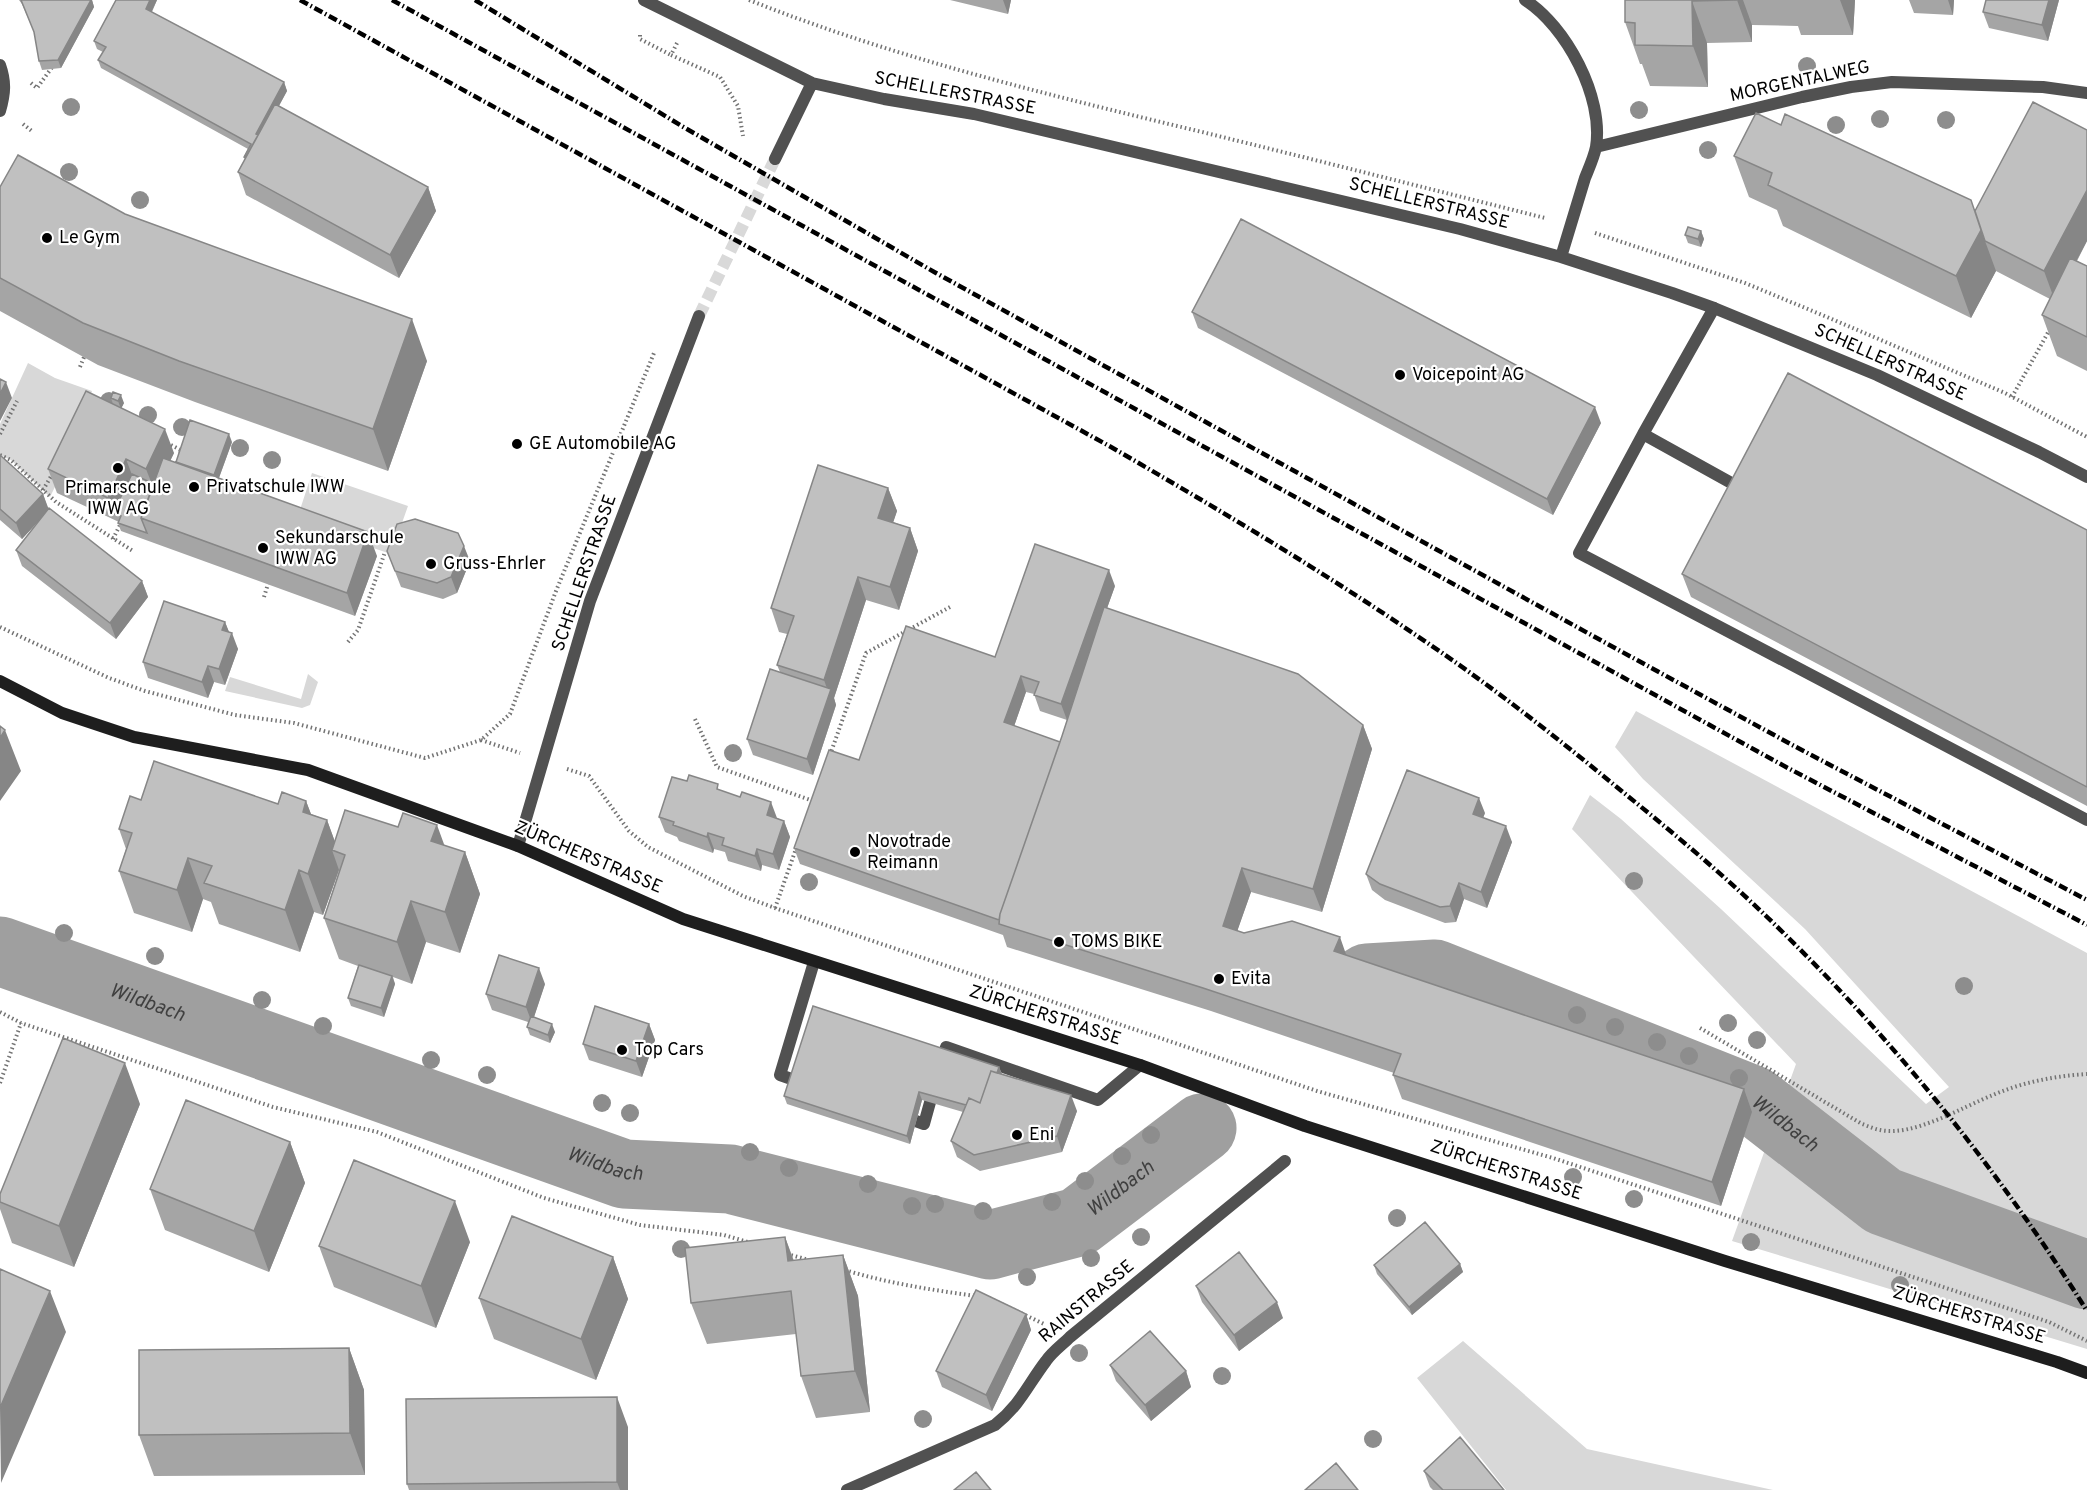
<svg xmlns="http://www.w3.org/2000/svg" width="2087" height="1490" font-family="Overpass,sans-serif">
<rect width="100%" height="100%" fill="#fff"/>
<!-- green -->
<path fill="#d8d8d8" d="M28 363 55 378 92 391 85 409 92 412 50 497 11 460 0 455V424Z
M312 473 408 506 391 554 296 522Z
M308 674 318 682 310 705 302 708 225 691 230 677 301 699Z
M1636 711 2087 953V1349L1732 1241 1796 1064 1572 829 1590 795 1621 819 1721 909 1926 1104 1949 1087 1805 929 1643 779 1615 747Z
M1463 1341 1587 1449 1773 1490H1506L1417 1378Z"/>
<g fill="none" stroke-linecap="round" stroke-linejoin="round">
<!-- river -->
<g stroke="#9f9f9f" stroke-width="69">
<path id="s1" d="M0 951 624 1174 730 1179 990 1245 1078 1222 1202 1128"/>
<path id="s2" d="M1367 978 1435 974 1753 1100 1883 1201 2087 1275"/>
</g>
<!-- street-tunnel -->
<path stroke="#d9d9d9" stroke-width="12" stroke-dasharray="12 6" stroke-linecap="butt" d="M699 316 775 159"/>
<!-- path -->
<path stroke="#737373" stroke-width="4" stroke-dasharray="1.5 3" stroke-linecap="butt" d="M749 0C895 58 1049 95 1202 132 1316 160 1430 189 1545 218
M640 35V39L671 55
M677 43 671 55 720 77 738 106 743 136
M31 83 37 88 53 66
M23 124 33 132
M1595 233 1745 283 1827 317 2005 393 2087 437
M80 367 84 357
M2012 397 2050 329
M0 434 17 401
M167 443 181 450 180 453
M0 455 11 460 56 502 133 551
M43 490 53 473
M113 539 121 523
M264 597 268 584
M0 627 109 678 145 691 235 715 294 723 425 758 481 740 510 714 556 591 654 353
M348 642 358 630 385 552
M695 719 717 767 813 801
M481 740 520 753
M830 755 866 653 950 607
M567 769 589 776 629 831 648 847 743 896 775 908 1317 1091 1553 1158 2049 1322 2087 1341
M775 908 797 846
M0 1012 21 1023 273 1107 377 1132 544 1198 640 1225 724 1235 748 1242
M1700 1028 1862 1124C1868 1126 1874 1129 1880 1130 1914 1137 1962 1107 1993 1095 2023 1082 2055 1076 2087 1074
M0 1083 21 1023
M787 1254 809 1260
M845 1270C887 1283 932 1290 976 1296
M989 1298 1044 1324"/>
<!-- lane -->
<path stroke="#515151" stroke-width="12" d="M1714 308 1643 434 1744 490
M1643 434 1579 553 2087 820
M941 1065 946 1047 1098 1100 1140 1065
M803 1083 780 1075 814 962
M902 1116 924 1124 934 1088"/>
<!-- street -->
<path stroke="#515151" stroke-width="12" d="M644 0 812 83 884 99 974 114 1460 229 1561 257 1672 293 1714 308 1877 375 2039 452 2087 477
M1525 0C1566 26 1604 97 1596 147 1594 157 1589 168 1585 178 1577 204 1569 230 1561 257
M0 65C6 82 5 94 0 111
M1596 147 1802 97 1851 87 1892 82 2043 87 2087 93
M775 159 812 83
M518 846 590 601 699 316
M847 1490 995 1425C1021 1404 1027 1386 1046 1361 1052 1352 1062 1345 1070 1337L1285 1161"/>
<!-- secondary -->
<path stroke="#1e1e1e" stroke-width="12" d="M0 681 62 713 134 737 308 770 518 846 683 919 1140 1065 1305 1126 1725 1261 2057 1362 2087 1373"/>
<!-- rail -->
<path stroke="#000" stroke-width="4.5" stroke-dasharray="9 3 1.5 3" stroke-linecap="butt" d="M300 0 1111 447C1218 509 1324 572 1426 642 1481 679 1534 720 1585 761 1647 812 1709 861 1766 916 1889 1034 1997 1167 2087 1311
M392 0 1597 663 1786 767 2087 925
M475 0 680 125 936 273 1604 642 1796 747 2087 900"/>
</g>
<!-- trees -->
<g fill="#8d8d8d">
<circle cx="1807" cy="66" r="9"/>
<circle cx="71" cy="107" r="9"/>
<circle cx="1639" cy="110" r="9"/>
<circle cx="1880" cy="119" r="9"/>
<circle cx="1946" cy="120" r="9"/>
<circle cx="1836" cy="125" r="9"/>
<circle cx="1708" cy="150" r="9"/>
<circle cx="69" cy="172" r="9"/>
<circle cx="140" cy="200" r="9"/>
<circle cx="109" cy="401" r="9"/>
<circle cx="148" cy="415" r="9"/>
<circle cx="182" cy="427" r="9"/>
<circle cx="240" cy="448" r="9"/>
<circle cx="272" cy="460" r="9"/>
<circle cx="733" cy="753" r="9"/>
<circle cx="1634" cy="881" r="9"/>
<circle cx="809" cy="882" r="9"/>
<circle cx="64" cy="933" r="9"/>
<circle cx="155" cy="956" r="9"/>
<circle cx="1964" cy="986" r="9"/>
<circle cx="262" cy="1000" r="9"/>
<circle cx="1577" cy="1015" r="9"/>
<circle cx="1728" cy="1023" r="9"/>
<circle cx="323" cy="1026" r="9"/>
<circle cx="1615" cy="1027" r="9"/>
<circle cx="1757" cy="1040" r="9"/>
<circle cx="1657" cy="1042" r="9"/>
<circle cx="1689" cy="1056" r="9"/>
<circle cx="431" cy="1060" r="9"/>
<circle cx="487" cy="1075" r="9"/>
<circle cx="1739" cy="1078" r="9"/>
<circle cx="602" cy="1103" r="9"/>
<circle cx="630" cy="1113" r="9"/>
<circle cx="1151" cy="1135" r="9"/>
<circle cx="750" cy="1152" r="9"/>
<circle cx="1122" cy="1156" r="9"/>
<circle cx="789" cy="1168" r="9"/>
<circle cx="1573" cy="1177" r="9"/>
<circle cx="1085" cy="1181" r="9"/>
<circle cx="868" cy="1184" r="9"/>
<circle cx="1634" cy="1199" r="9"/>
<circle cx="1052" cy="1202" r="9"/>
<circle cx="935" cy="1204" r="9"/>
<circle cx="912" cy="1206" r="9"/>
<circle cx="983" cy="1211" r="9"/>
<circle cx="1397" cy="1218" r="9"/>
<circle cx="1141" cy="1237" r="9"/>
<circle cx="1751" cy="1242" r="9"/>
<circle cx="681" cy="1249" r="9"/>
<circle cx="1091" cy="1258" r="9"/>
<circle cx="1027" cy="1277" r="9"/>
<circle cx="1900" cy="1285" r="9"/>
<circle cx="1079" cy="1353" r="9"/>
<circle cx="1222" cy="1376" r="9"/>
<circle cx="923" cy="1419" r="9"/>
<circle cx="1373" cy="1439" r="9"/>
</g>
<!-- wall -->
<path fill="#a5a5a5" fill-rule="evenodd" d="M19 0H92L94 7 61 68 42 70 39 61 35 34 22 4Z
M116 0H157L152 12 284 82 287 91 279 106 428 187 436 211 399 278 246 195 238 172 245 159 244 157 248 149 101 68 98 60 103 52 97 49 94 41Z
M950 0H1011L1008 14Z
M1625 0H1855L1853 35H1801L1798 26 1752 25V42L1707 43 1708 87 1650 86 1642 64H1640L1625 22Z
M1909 0H1954L1953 15 1914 13Z
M2059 0 2048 41 1989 28 1983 12Z
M1781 125 1975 213 2087 241 2077 261 2087 266V371L2057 356 2042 315 2050 299 1996 271 1971 318 1783 226 1777 210 1749 197 1734 156Z
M0 187 125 214 427 361 388 471 195 402 98 365 0 311Z
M1701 231 1704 239 1701 247 1688 243 1685 235Z
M1192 312 1601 423 1553 515 1198 328Z
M111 398 124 403 121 408 174 453 170 461 176 463 232 442 219 478 377 556 355 616 121 531 118 523 119 522 57 493 48 469 113 404Z
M0 455 43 494 48 509 142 581 148 597 116 639 22 566 16 550 42 517 22 539 0 520Z
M888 488 897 511 893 522 910 528 918 551 899 610 866 600 834 698 836 705 813 775 753 755 747 739 780 672 777 665 787 634 779 632 771 608Z
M2087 530V806L1691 597 1682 574Z
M387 551 470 561 457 593 443 599 401 587Z
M1115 586 1107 608 1363 725 1372 749 1322 912 1251 892 1237 931 1244 933 1346 955 1744 1089 1752 1112 1721 1206 1402 1099 1393 1075 1394 1073 1211 1011 1007 947 1003 935 800 864 794 848 859 760 995 657ZM1026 692 1034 694 1040 711 1067 720 1060 742 1014 726Z
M225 622 229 632 238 649 225 685 214 682 208 698 148 678 143 662Z
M721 791 777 818 784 821 790 837 779 870 762 865 761 871 728 861 725 852 714 849 713 853 679 841 677 837 665 832 659 817Z
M141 800 278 804 306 801 311 814 327 820 335 842 445 846 465 852 480 894 460 953 426 942 412 984 393 977 395 984 384 1017 351 1006 348 998 358 966 339 959 324 918 339 871V870L323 915 314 912 300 952 219 924 211 902 203 899 192 932 134 913 119 871 126 849 119 829Z
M1485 813 1483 818 1512 842 1487 908 1464 899 1456 922 1445 923 1385 900 1372 890 1366 874Z
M545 984 534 1017 555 1032 550 1043 530 1035 527 1027 528 1022 492 1010 486 994Z
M649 1024 655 1040 642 1077 589 1060 583 1044Z
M999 1067 1002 1074 1077 1111 1062 1152 980 1171 957 1157 951 1141 963 1112 922 1100 910 1144 787 1104 784 1096Z
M140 1104 74 1267 12 1243 0 1209V1194Z
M290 1142 305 1183 269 1272 165 1230 150 1189Z
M785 1237 794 1261 843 1255 858 1296 870 1412 816 1418 801 1376 796 1334 707 1344 691 1303Z
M470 1242 436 1328 334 1287 319 1246Z
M613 1257 628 1299 596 1380 494 1339 479 1298Z
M1460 1264 1463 1272 1412 1315 1377 1274 1374 1265Z
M1196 1286 1283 1318 1239 1351 1202 1302Z
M1026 1314 1031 1330 992 1411 942 1387 936 1371Z
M349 1348 364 1390 365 1475 154 1476 139 1435Z
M1110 1365 1186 1371 1191 1387 1151 1421 1116 1381Z
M628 1427V1490H409L407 1484Z
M1424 1471 1504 1490H1433L1430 1487Z"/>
<!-- shaded-wall -->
<path fill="#868686" d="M91 0H92L94 7 61 68 58 60Z
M150 0H157L149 17 146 9Z
M1003 0H1011L1008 14Z
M1737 0H1743L1752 25V42Z
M1840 0H1855L1853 35Z
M1948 0H1954L1953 15Z
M2049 0H2059L2048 41 2042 25Z
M1692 1 1707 43 1708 87 1693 46Z
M284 82 287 91 259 142 256 134Z
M428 187 436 211 399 278 390 255Z
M2087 190V241L2055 301 2044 271Z
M1981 230 1996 271 1971 318 1956 276Z
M1701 231 1704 239 1701 247 1698 239Z
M412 319 427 361 388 471 373 429Z
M6 382 12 398 0 421V394Z
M121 395 124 403 121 409 118 401Z
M1595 407 1601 423 1553 515 1547 499Z
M165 429 174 453 155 492 146 469Z
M229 434 232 442 217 483 214 475Z
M126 459 135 483 113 513 108 498Z
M888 488 897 511 887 541 878 518Z
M43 494 49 510 22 539 16 523Z
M910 528 918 551 899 610 890 587Z
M368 532 377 556 355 616 347 593Z
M464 546 470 561 457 593 451 577Z
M1109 570 1115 586 1067 720 1061 704Z
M858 577 866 600 834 698 836 705 813 775 807 759 829 694 824 680Z
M142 581 148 597 116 639 110 623Z
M225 622 231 637 232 633 238 649 225 685 219 669 222 630Z
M208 666 214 682 208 698 202 682Z
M1021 676 1026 692 1010 738 1004 722Z
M1363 725 1372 749 1322 912 1313 889Z
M5 730 21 771 0 801V738Z
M1479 798 1485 813 1478 830 1473 814Z
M306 801 320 838 327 820 339 853 332 850 339 870 323 915 308 874 303 812Z
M771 802 777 818 767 815Z
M784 821 790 837 779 870 773 854Z
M437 825 452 866 431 841Z
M1506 826 1512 842 1487 908 1481 892Z
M708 833 714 849 713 853 707 837Z
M757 849 762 865 761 871 755 856Z
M465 852 480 894 460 953 445 912Z
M188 858 203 899 192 932 177 890Z
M1242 868 1251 892 1231 949 1223 926Z
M299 870 314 912 300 952 285 910Z
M1459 883 1464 899 1456 922 1450 906Z
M411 901 426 942 412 984 397 942Z
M1340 937 1348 960 1334 951Z
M539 968 545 984 532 1023 526 1007Z
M392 976 395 984 384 1017 381 1008Z
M552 1024 555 1032 550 1043 548 1035Z
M649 1024 655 1040 642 1077 636 1061Z
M125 1063 140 1104 74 1267 59 1226Z
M999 1067 1002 1075 983 1110Z
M1744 1089 1752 1112 1721 1206 1712 1182Z
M919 1092 922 1100 910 1144 907 1136Z
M1071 1095 1077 1111 1062 1152 1057 1136Z
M290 1142 305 1183 269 1272 254 1231Z
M455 1201 470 1242 436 1328 421 1286Z
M785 1237 800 1279 788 1261Z
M843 1255 858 1296 870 1412 855 1371Z
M613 1257 628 1299 596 1380 581 1339Z
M1460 1264 1463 1272 1412 1315 1409 1307Z
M50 1291 66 1332 1 1483 0 1408Z
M1277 1302 1283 1318 1239 1351 1234 1335Z
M1026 1314 1031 1330 992 1411 986 1395Z
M349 1348 364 1390 365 1475 350 1433Z
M1186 1371 1191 1387 1151 1421 1145 1405Z
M617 1397 628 1427V1490H620L617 1482Z"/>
<!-- building -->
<path fill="#c0c0c0" stroke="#868686" stroke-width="1.5" d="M21 0H91L58 60 39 61 34 32Z
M116 0H150L146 9 284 82 256 134 258 135 245 158 244 157 251 144 98 60 106 47 94 41Z
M1625 0H1737L1692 1 1693 46 1635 45V23L1625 22Z
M1986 0H2049L2042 25 1983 12Z
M2033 102 2087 130V190L2044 271 1985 241 1975 211Z
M275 104 428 187 390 255 238 172Z
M1756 113 1781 125 1785 114 1971 200 1981 230 1956 276 1768 185 1772 173 1734 156Z
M18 155 125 214 412 319 373 429 179 361 83 323 0 278V187Z
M1241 219 1595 407 1547 499 1192 312Z
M1688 227 1701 231 1698 239 1685 235Z
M2070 258 2087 266V337L2042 315Z
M1788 373 2087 530V787L1682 574Z
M0 379 6 382 0 394Z
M86 391 165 429 146 469 126 459 108 498 48 469Z
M113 392 121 395 118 401 111 398Z
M190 420 229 434 214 475 176 462Z
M0 455 43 494 16 523 0 509Z
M163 458 368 532 347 593 141 518Z
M818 465 888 488 878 518 910 528 890 587 858 577 824 680 777 665 794 616 771 608Z
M132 474 154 484 141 518 147 533 118 523 121 516 113 513Z
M49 508 142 581 110 623 16 550Z
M415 519 458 533 464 546 451 577 437 583 395 571 387 551 397 524Z
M1035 544 1109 570 1061 704 1034 695 1039 682 1021 676 1004 722 1060 742 1000 914 999 920 794 848 829 750 859 760 906 626 995 657Z
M164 601 225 622 222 630 232 633 219 669 208 666 202 682 143 662Z
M1104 607 1298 674 1363 725 1313 889 1242 868 1223 926 1244 933 1292 921 1340 937 1334 951 1744 1089 1712 1182 1393 1075 1401 1054 1203 988 999 924 1000 914 1062 736Z
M770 669 831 689 807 759 747 739Z
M0 726 5 730 0 738Z
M154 761 278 804 282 792 306 801 303 812 327 820 308 874 299 870 285 910 204 883 212 866 188 858 177 890 119 871 132 833 119 829 130 796 141 800Z
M1407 770 1479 798 1473 814 1506 826 1481 892 1459 883 1450 906 1440 907 1380 884 1366 874Z
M689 775 718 784 717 789 740 797 742 792 771 802 767 815 784 821 773 854 757 849 755 856 722 845 724 838 708 833 707 837 673 825 674 822 659 817 672 777 687 781Z
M345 810 398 827 403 813 437 825 431 841 465 852 445 912 411 901 397 942 324 918 345 855 332 850Z
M499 955 539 968 526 1007 486 994Z
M359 965 392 976 381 1008 348 998Z
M595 1006 649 1024 636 1061 583 1044Z
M813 1006 999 1067 997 1073 991 1071 980 1103 969 1098 966 1105 919 1092 907 1136 784 1096Z
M531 1016 552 1024 548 1035 527 1027Z
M63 1038 125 1063 59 1226 0 1202V1194Z
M991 1071 1071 1095 1057 1136 974 1155 951 1141 969 1098 980 1103Z
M186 1100 290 1142 254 1231 150 1189Z
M354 1160 455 1201 421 1286 319 1246Z
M512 1216 613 1257 581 1339 479 1298Z
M1425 1222 1460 1264 1409 1307 1374 1265Z
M785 1237 788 1261 843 1255 855 1371 801 1376 791 1291 691 1303 685 1248Z
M1239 1252 1277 1302 1234 1335 1196 1286Z
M0 1269 50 1291 0 1408Z
M976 1290 1026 1314 986 1395 936 1371Z
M1150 1331 1186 1371 1145 1405 1110 1365Z
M349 1348 350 1433 139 1435V1350Z
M617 1397V1482L407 1484 406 1399Z
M1460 1437 1504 1490H1443L1424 1471Z
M1336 1463 1358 1490H1305Z
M976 1472 991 1490H954Z"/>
<!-- markers -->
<g fill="#000" stroke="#fff" stroke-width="2">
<circle cx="47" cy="238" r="6"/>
<circle cx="1400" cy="375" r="6"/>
<circle cx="517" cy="444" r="6"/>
<circle cx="118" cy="468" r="6"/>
<circle cx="194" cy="487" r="6"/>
<circle cx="263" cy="548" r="6"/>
<circle cx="431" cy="564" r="6"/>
<circle cx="855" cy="852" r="6"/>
<circle cx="1059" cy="942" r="6"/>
<circle cx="1219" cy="979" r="6"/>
<circle cx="622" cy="1050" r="6"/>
<circle cx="1017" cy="1135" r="6"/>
</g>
<g text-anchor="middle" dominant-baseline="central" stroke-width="4.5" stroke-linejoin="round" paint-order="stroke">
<!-- street labels -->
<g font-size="18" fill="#000" stroke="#fff">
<text transform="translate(1800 82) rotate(-12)">MORGENTALWEG</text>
<text transform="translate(955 94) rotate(11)">SCHELLERSTRASSE</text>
<text transform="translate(1429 204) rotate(14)">SCHELLERSTRASSE</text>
<text transform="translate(1890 363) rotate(24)">SCHELLERSTRASSE</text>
<text transform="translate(585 573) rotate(-71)">SCHELLERSTRASSE</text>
<text transform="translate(588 858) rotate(23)">ZÜRCHERSTRASSE</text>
<text transform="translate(1045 1016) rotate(18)">ZÜRCHERSTRASSE</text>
<text transform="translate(1506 1171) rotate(18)">ZÜRCHERSTRASSE</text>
<text transform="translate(1087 1302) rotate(-40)">RAINSTRASSE</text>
<text transform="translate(1969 1316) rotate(17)">ZÜRCHERSTRASSE</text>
</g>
<!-- poi labels -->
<g font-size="18" fill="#000" stroke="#fff" text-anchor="start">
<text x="59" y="238">Le Gym</text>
<text x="1412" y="375">Voicepoint AG</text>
<text x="529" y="444">GE Automobile AG</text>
<text x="206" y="487">Privatschule IWW</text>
<text x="118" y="488" text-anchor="middle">Primarschule<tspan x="118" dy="21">IWW AG</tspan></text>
<text x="275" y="538">Sekundarschule<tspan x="275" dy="21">IWW AG</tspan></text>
<text x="443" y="564">Gruss-Ehrler</text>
<text x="867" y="842">Novotrade<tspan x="867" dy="21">Reimann</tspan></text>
<text x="1071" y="942">TOMS BIKE</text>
<text x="1231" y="979">Evita</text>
<text x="634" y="1050">Top Cars</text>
<text x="1029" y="1135">Eni</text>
</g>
<!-- water labels -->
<g font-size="20" font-style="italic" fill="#404040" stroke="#fff">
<text stroke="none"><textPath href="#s1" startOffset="156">Wildbach</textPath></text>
<text stroke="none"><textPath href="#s2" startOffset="450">Wildbach</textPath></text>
<text stroke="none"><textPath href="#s1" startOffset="642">Wildbach</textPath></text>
<text stroke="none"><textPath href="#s1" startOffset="1182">Wildbach</textPath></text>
</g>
</g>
</svg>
